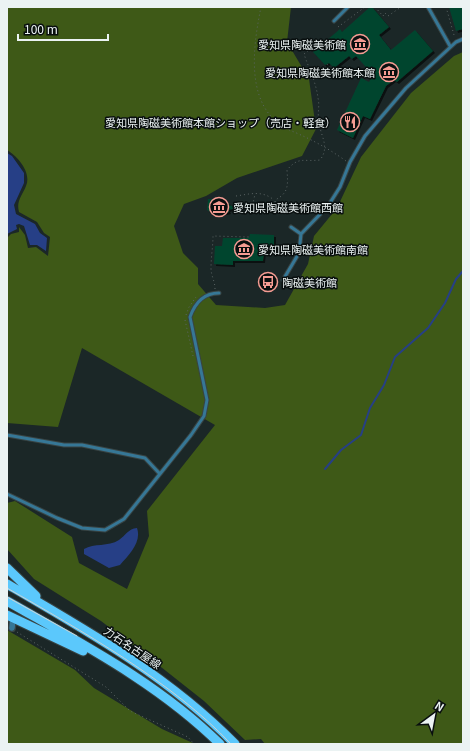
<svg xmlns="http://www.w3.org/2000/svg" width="470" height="751" font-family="Georgia,'Noto Sans JP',serif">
<defs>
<filter id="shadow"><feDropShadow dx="2" dy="2" stdDeviation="0" flood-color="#0009"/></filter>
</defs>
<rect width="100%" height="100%" fill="#1b2727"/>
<!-- forest -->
<path fill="#3e5917" d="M7 7H291L287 42 309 79 316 129 302 156 237 178 206 196 184 204 174 226 183 253 198 268V284L216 305 265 308 285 305 308 264 314 236 337 208 361 157 411 93 454 56 463 52V744H265L261 739 245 740 204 701 142 652 101 621 34 579 7 549V503L15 501 72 537 79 563 127 589 149 536 147 511 215 425 82 348 58 427 7 423V238L11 234 19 232V227L25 235 28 248 36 247 48 256 50 237 44 233 37 222 19 212C16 201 22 196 26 186 32 172 17 156 7 150Z
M7 630 75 670 94 688 162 729 195 744H7Z"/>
<!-- water -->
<path fill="#263f86" d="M7 153 12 156 24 173V183L14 205 16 214 35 224 40 233 47 238 46 251 37 245H30L24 226 19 224 16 225 17 229 7 234Z
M137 528C142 542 129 555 120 565L109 568 84 554V549C94 543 108 547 119 540 126 535 128 529 137 528Z"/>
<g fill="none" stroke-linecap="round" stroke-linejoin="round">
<!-- stream -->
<path stroke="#263f86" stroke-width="2" d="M325 469 341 450 361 435 370 408 384 385 395 357 428 328 445 303 456 279 463 271"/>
</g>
<!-- building -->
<path fill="#03452f" filter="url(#shadow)" d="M370 7H372L389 27 379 35 391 50 415 30 433 51 397 82 394 80 386 86 370 119 363 116 353 138 337 130 361 78 369 82 373 75 356 56 352 59 349 56 334 68 329 63 325 65 313 52 340 29 342 32Z
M449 7H463V29L456 31Z
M208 199 225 200V202L229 203V205L238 208 228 210 229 212 225 213 211 212 207 210Z
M250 234 274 235V251H264L263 261H233V265L214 264 215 246H222L223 238H249Z"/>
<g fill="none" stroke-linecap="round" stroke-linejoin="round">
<!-- lane casing -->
<g stroke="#384444" stroke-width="5">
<path id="lane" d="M428 7 450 46
M334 21 348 7
M291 227 301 234
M283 280 299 253 301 234 328 206 340 187 350 162 365 136 406 88 456 42 463 39
M7 435 64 445H82L145 458 160 474
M7 494 57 518 82 528 105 530 124 519 191 435 204 416 207 400 190 317C195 303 203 293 219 293"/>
</g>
<!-- street casing -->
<g stroke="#384444" stroke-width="8">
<path id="street" d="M12 628 13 618"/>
</g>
<!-- primary casing -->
<g stroke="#384444" stroke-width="11">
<path id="primary" d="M7 568 36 596
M7 584C88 631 169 677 235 744
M7 601C82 644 158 683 220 744
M7 615 83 651"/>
</g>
<!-- path -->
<path stroke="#5b6565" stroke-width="1" stroke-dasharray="1 3" stroke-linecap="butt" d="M261 7C254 42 245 97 278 123 285 129 295 132 303 136 318 143 332 151 346 161
M375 7 383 16 385 13 388 16 401 7
M446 7 454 35
M338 27 365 7
M315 78 329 67 327 64
M236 196C250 194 262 190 274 200
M251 213 255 194
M276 214 275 200C289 193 288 185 287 170 299 156 303 162 320 160 330 147 321 137 319 123 317 114 320 106 318 98 316 82 309 69 304 54L309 50
M215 289C215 281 211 276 211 268 211 257 213 246 213 236L249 237
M186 315 189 307 196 297
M185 320 193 356
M17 632 106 687 130 711 188 737 194 744"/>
<!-- lane -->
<use href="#lane" stroke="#367796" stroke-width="3"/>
<!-- street -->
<use href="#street" stroke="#367796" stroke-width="5.5"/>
<!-- primary -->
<use href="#primary" stroke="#5bc8fc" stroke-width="9"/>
<!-- tram -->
<path stroke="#cbd3d3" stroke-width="1" d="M7 588C80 630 173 682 231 744
M7 597 77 636"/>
</g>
<!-- icons -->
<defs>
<g id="museum-ring" transform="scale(1)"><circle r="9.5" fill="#090f0f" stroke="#f59c93" stroke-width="1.5"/><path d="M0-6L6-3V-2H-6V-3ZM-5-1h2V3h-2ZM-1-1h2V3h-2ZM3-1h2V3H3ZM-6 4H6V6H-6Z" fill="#f59c93"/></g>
<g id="restaurant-ring" transform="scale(1)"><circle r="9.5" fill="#090f0f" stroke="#f59c93" stroke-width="1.5"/><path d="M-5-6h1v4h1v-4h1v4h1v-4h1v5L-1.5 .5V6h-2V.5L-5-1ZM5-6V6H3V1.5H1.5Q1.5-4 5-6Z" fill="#f59c93"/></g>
<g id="bus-ring" transform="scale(1)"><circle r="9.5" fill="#090f0f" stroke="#f59c93" stroke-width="1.5"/><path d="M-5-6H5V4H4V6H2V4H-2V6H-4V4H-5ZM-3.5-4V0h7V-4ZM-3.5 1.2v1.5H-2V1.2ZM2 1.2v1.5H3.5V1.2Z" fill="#f59c93"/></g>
</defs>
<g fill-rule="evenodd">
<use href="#museum-ring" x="360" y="44"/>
<use href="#museum-ring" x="389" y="72"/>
<use href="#restaurant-ring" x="350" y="122"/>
<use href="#museum-ring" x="219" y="207"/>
<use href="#museum-ring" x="244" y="249"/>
<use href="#bus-ring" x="268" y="282"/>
</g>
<g text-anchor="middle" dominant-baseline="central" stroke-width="3" stroke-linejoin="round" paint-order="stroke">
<!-- poi labels -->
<g font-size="11" fill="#ebf3f3" stroke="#090f0f" text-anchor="end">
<text x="346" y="44">愛知県陶磁美術館</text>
<text x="375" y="72">愛知県陶磁美術館本館</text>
<text x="336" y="122">愛知県陶磁美術館本館ショップ（売店・軽食）</text>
<text x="233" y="207" text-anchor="start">愛知県陶磁美術館西館</text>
<text x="258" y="249" text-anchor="start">愛知県陶磁美術館南館</text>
<text x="282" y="282" text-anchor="start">陶磁美術館</text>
</g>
<!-- street labels -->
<g font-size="11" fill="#ebf3f3" stroke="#090f0f">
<text transform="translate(133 647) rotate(34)">力石名古屋線</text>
</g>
</g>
<!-- border -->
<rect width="470" height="751" fill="none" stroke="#ebf3f3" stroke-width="16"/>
<!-- north arrow -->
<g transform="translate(434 715) rotate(32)" stroke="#090f0f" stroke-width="3" paint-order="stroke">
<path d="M0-3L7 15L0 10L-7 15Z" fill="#ebf3f3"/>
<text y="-6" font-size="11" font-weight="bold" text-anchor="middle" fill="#ebf3f3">N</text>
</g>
<!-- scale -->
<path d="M18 34v6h90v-6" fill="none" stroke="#ebf3f3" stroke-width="2"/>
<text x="24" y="34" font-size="12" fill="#ebf3f3" stroke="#090f0f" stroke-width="3" paint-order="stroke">100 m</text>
</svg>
